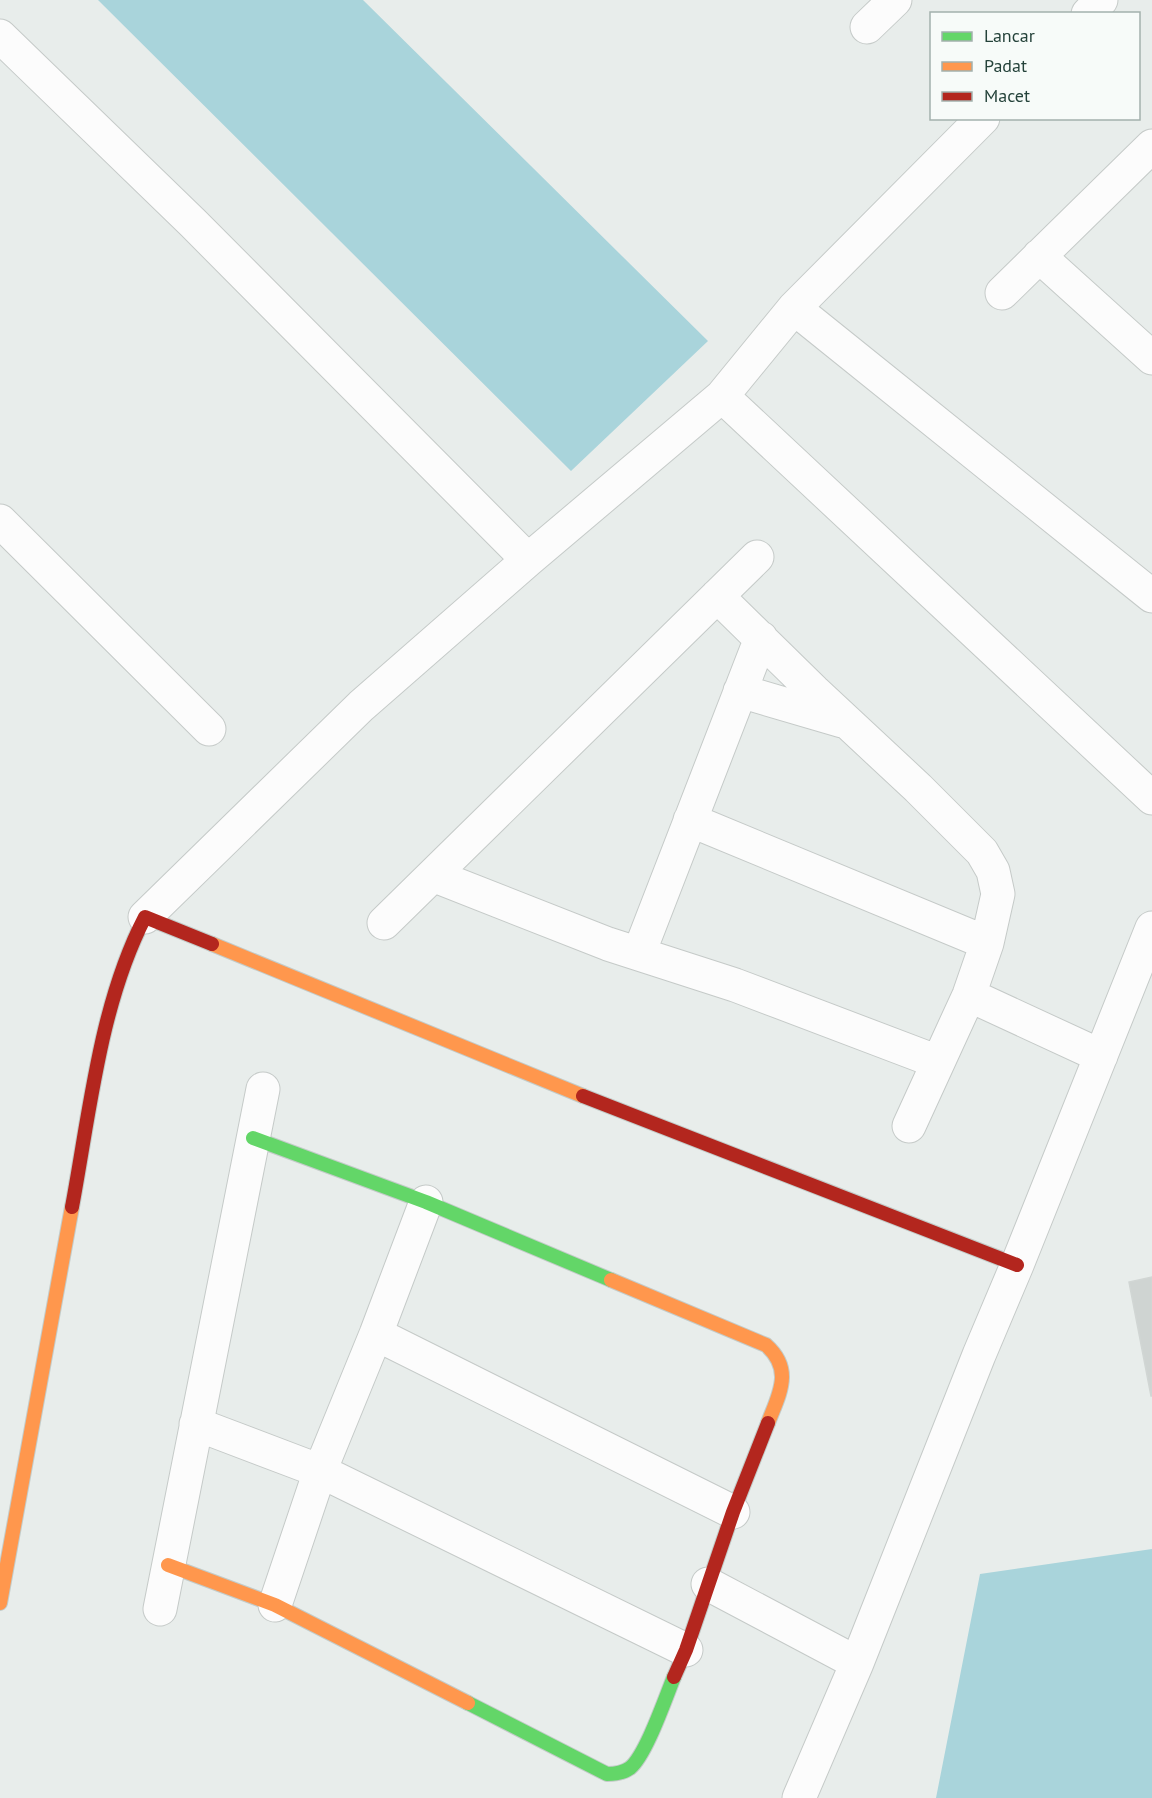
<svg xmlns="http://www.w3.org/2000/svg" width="1152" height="1798" font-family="'PT Sans',sans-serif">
<rect width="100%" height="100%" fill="#e8edeb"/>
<!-- water -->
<path fill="#a9d4db" d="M98 0H363L708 341 571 471Z
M1152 1549V1798H936L980 1574Z"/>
<!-- building -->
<path fill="#cfd4d2" stroke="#d1d6d4" stroke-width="1.5" d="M1152 1277V1396H1151L1129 1282Z"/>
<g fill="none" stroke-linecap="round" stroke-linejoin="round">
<!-- street casing -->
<g stroke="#c5cac8" stroke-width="35">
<path id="street" d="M1088 14 1101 0
M867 27 895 0
M0 36 193 223 528 560
M1039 256 1152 358
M1002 293 1152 146
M794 308 1152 596
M722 396 1152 798
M0 521 209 729
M717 596 814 691 918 788 982 852 993 871 998 894 987 943 969 995 909 1126
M740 691 842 721
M690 820 987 943
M435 876 608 944 735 985 938 1062
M145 917 361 706 528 560 722 396 794 308 983 118
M384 923 757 557
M639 953 761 638
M969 995 1101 1056
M376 1334 733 1512
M196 1424 320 1471 686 1650
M708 1584 857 1663
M275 1605 320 1471 376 1334 426 1202
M160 1609 263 1089
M799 1798 857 1663 979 1355 1017 1265 1152 928"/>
</g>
<!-- fast casing -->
<g stroke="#c3cbc8" stroke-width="16">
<path id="fast" d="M253 1138 426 1202 611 1280
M468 1703 607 1774C615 1774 623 1773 630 1768 646 1755 665 1699 674 1677"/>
</g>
<!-- slow casing -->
<g stroke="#c3cbc8" stroke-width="16">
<path id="slow" d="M212 944 583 1096
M611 1280 766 1345C794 1370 779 1394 768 1423
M168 1565 275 1605 468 1703
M0 1603 72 1207"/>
</g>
<!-- jam casing -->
<g stroke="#c3cbc8" stroke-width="16">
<path id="jam" d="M583 1096 1017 1265
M72 1207C90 1111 100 1004 145 917L212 944
M674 1677 686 1650 733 1512 768 1423"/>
</g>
<!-- street -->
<use href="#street" stroke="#fcfcfc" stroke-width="33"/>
<!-- fast -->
<use href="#fast" stroke="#63d668" stroke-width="14"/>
<!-- slow -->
<use href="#slow" stroke="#ff974d" stroke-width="14"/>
<!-- jam -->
<use href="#jam" stroke="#b3261e" stroke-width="14"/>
</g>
<!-- legend -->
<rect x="930" y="12" width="210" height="108" fill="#f7fbf9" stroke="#a3b1ad" stroke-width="1.5"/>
<rect x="942" y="32" width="30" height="9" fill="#63d668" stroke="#a3b1ad" stroke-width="1.5"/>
<text x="984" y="42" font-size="18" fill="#24423a">Lancar</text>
<rect x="942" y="62" width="30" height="9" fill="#ff974d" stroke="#a3b1ad" stroke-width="1.5"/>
<text x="984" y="72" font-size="18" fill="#24423a">Padat</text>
<rect x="942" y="92" width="30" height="9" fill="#b3261e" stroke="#a3b1ad" stroke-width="1.5"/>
<text x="984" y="102" font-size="18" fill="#24423a">Macet</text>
</svg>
